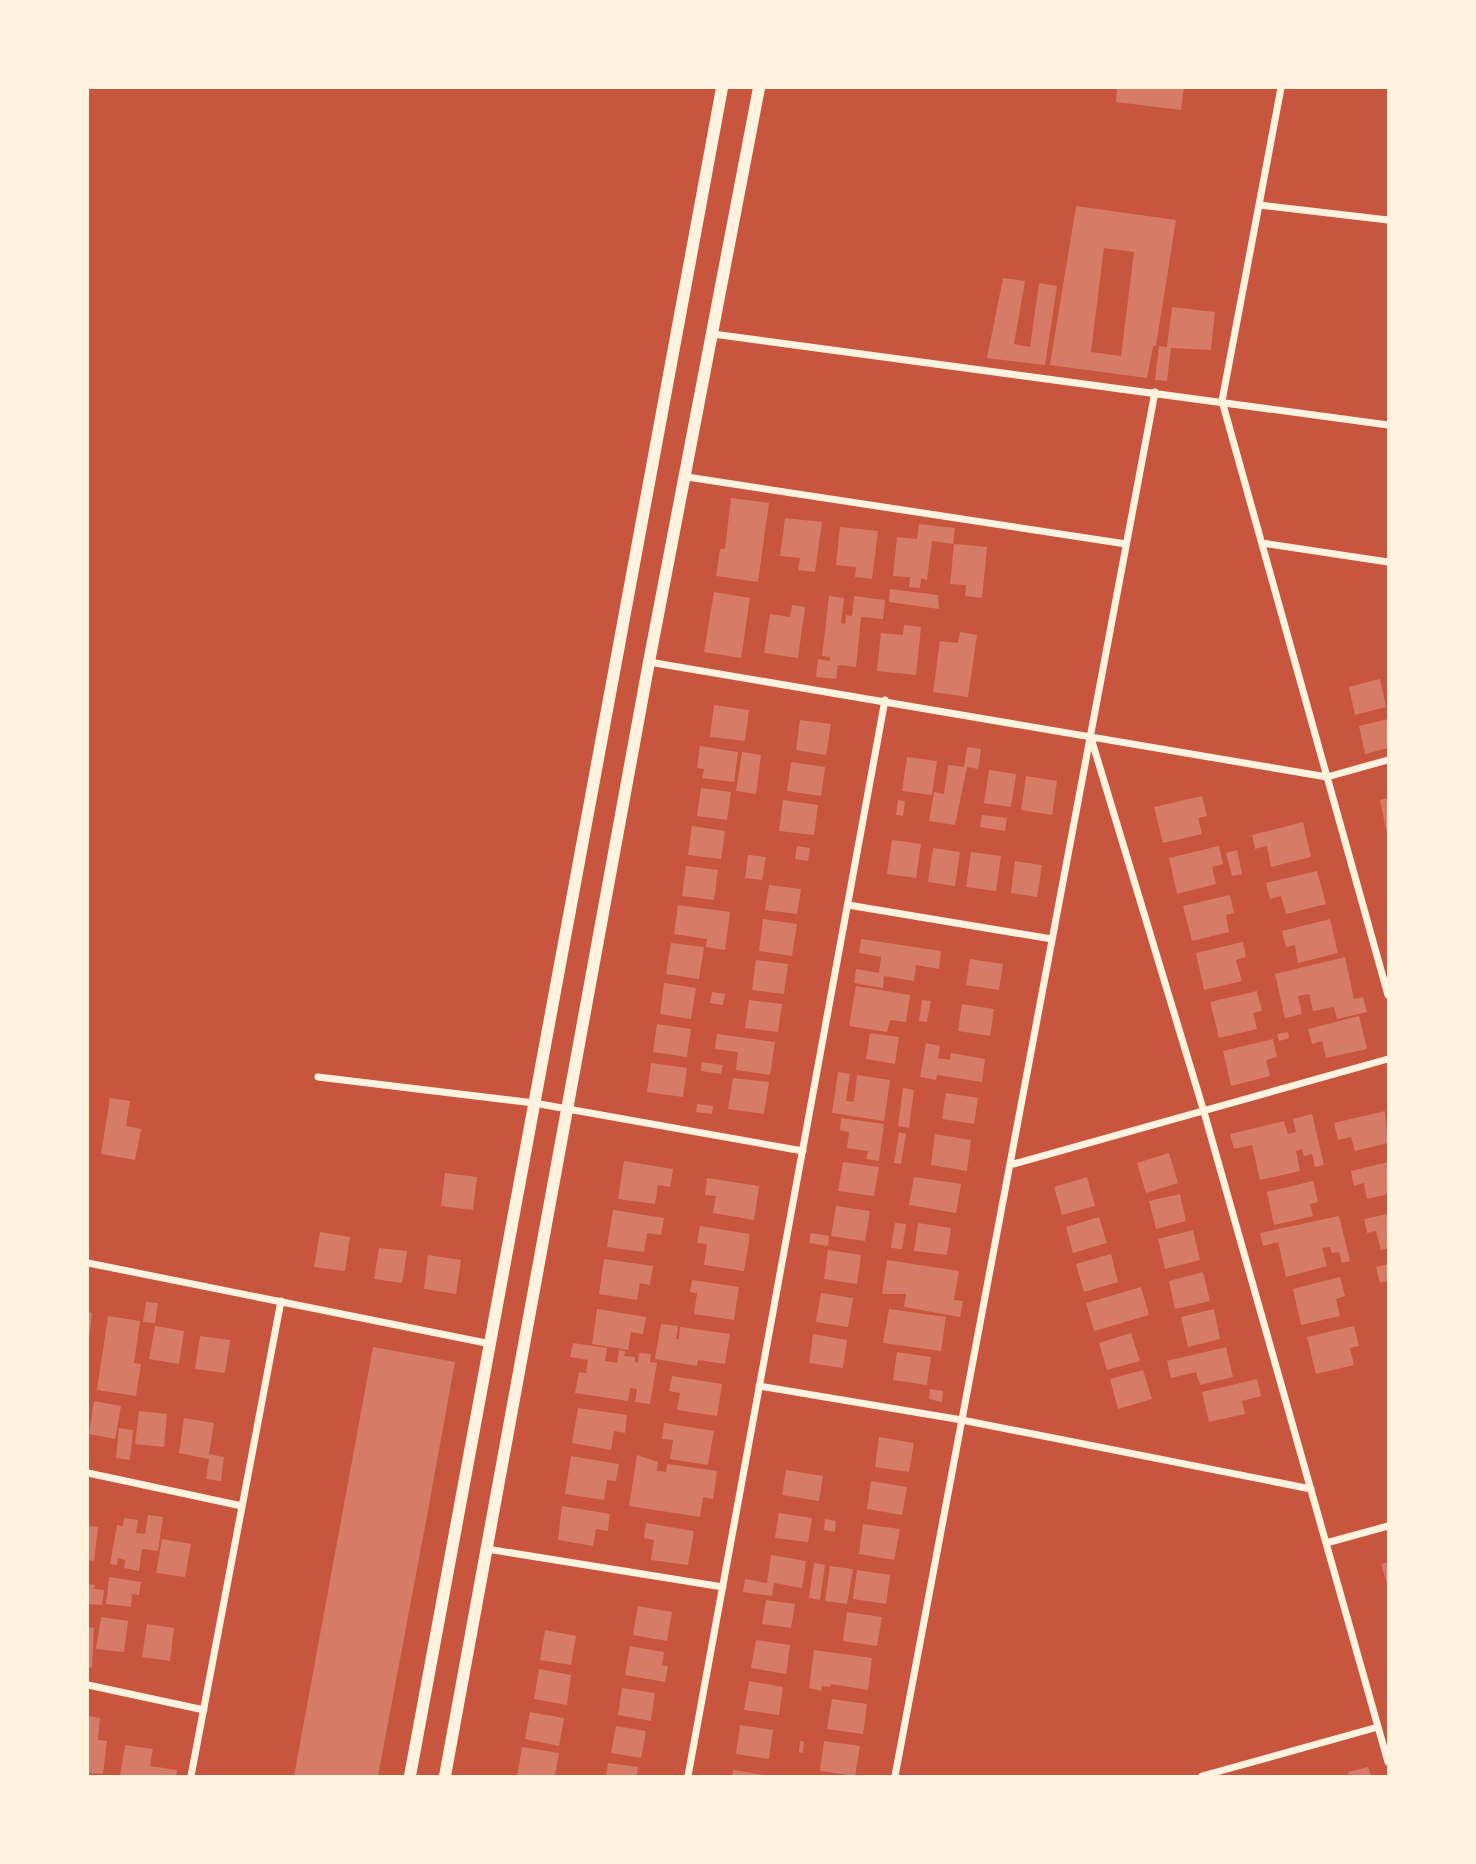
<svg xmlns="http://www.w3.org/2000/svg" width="1476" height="1864" font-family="'Alegreya Sans',sans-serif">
<rect width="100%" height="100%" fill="#c8553d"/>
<!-- building -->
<path fill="#d67c66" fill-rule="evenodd" d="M1117 88H1184L1181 110 1116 102Z
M1076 206 1176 220 1156 346H1153L1147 378 1050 365ZM1104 248 1134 252 1121 356 1091 352Z
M1003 278 1025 281 1014 344 1030 347 1039 283 1057 286 1045 365 987 358Z
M1172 307 1215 312 1211 350 1171 348 1167 381 1155 380 1159 346 1167 347Z
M731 498 769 503 758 582 716 576 720 549H725Z
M785 518 822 522 815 572 798 570 800 558 780 556Z
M919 524 955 528 953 544 932 541 927 580 921 578 920 588 909 587 910 577 893 576 897 537 917 539Z
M840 527 878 531 872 579 855 577 856 567 836 565Z
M954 544 987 547 982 598 965 596 966 585 950 584Z
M890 589 938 595 939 609 889 602Z
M714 592 750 598 741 658 704 652Z
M829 596 844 598 841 623 845 624 846 615 852 616 854 596 885 600 883 619 861 617 856 667 838 665 836 679 816 677 818 659 830 661V657L822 656Z
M792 605 805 607 798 658 764 653 770 614 790 617Z
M904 625 921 627 916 675 877 671 881 633 903 635Z
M960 632 977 635 968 697 933 692 940 641 958 643Z
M1380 679 1386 707 1355 715 1349 687Z
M714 705 749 710 745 741 710 737Z
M1388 719V748L1365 754 1359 726Z
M800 720 831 724 826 755 796 750Z
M700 746 738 752 734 782 702 778 704 769 697 768Z
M967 747 981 749 978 769 967 767 955 825 929 821 934 792 944 794 948 765 964 767Z
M742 752 761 755 756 794 736 791Z
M907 757 937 761 932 795 902 791Z
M791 762 825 767 821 796 787 791Z
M989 770 1016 774 1011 807 984 803Z
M1026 776 1057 781 1052 815 1021 810Z
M701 788 731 792 727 820 697 816Z
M1202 796 1207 816 1198 818 1202 834 1163 843 1154 807Z
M1388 798V833L1387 834 1380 800Z
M783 800 818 805 814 835 779 831Z
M898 800 905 801 903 816 896 815Z
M982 815 1007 818 1005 831 980 827Z
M1303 822 1311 857 1271 867 1267 846 1255 849 1252 835Z
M692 826 725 831 721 859 688 855Z
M892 840 921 844 916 878 887 874Z
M797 846 810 848 808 861 795 859Z
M1219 846 1223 864 1212 867 1216 884 1177 894 1169 858Z
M933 848 960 852 955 886 928 882Z
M1237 850 1242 874 1232 876 1226 853Z
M971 852 1001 856 996 891 966 887Z
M748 855 766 857 762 880 745 878Z
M1015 861 1042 865 1037 897 1011 893Z
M686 866 718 870 714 900 682 896Z
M1317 871 1326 904 1286 914 1281 896 1270 899 1266 883Z
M769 885 801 889 797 914 765 910Z
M1230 895 1234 913 1226 915 1229 932 1192 941 1183 906Z
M678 905 730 912 725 950 706 947 707 939 674 934Z
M763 919 797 924 792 956 759 951Z
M1330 919 1338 953 1298 963 1295 945 1286 947 1282 931Z
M861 939 941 951 939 969 916 965 914 981 884 976 883 988 854 983 856 969 879 973 881 957 859 953Z
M1243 942 1246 957 1236 960 1242 981 1204 990 1196 953Z
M671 943 704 947 699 979 666 974Z
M1345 957 1354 999 1363 997 1367 1012 1337 1019 1334 1007 1313 1011 1309 994 1298 996 1302 1014 1285 1018 1275 974Z
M970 959 1003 964 999 990 966 985Z
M756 960 788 964 784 994 752 990Z
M664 983 696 988 691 1019 660 1014Z
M856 986 910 995 906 1022 890 1020 887 1032 849 1026Z
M1257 991 1262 1011 1253 1013 1257 1029 1219 1038 1210 1002Z
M712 992 725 994 723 1005 710 1003Z
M749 1000 782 1004 778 1032 745 1028Z
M922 1000 931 1001 927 1022 919 1021Z
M962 1004 994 1009 990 1036 958 1031Z
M1359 1016 1367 1049 1326 1058 1322 1041 1312 1044 1308 1029Z
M657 1024 691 1029 687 1057 653 1052Z
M1288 1032 1289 1038 1279 1041 1277 1034Z
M870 1033 899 1037 895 1064 866 1059Z
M717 1034 775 1042 770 1075 736 1070 738 1052 715 1049Z
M1273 1039 1277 1057 1266 1060 1270 1076 1231 1086 1223 1051Z
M926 1043 940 1046 938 1058 950 1060 951 1053 985 1059 982 1082 937 1075 936 1080 920 1077Z
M702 1062 723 1065 721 1074 701 1071Z
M651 1063 687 1068 683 1097 647 1092Z
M838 1072 850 1074 846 1101 854 1102 857 1075 890 1080 884 1121 832 1113Z
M733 1078 769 1082 764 1114 728 1109Z
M903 1088 914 1090 909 1128 898 1126Z
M946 1093 978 1098 974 1124 942 1119Z
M110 1098 130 1101 126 1126 141 1129 135 1160 101 1154Z
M697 1104 713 1106 712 1114 696 1112Z
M1385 1111 1388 1143 1355 1151 1351 1137 1338 1140 1334 1123Z
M1312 1114 1324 1165 1315 1167 1312 1154 1304 1156 1302 1149 1296 1151 1300 1171 1260 1180 1252 1145 1234 1149 1230 1134 1284 1121 1288 1134 1296 1132 1293 1119Z
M841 1118 884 1124 879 1161 866 1159 868 1151 847 1148 849 1132 840 1130Z
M899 1132 906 1134 901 1164 894 1163Z
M935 1134 971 1140 967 1171 931 1165Z
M1169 1153 1178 1183 1146 1193 1137 1163Z
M624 1161 673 1169 670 1187 658 1185 655 1204 618 1199Z
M843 1162 879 1167 874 1196 838 1191Z
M1388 1162V1194L1367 1199 1364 1183 1354 1186 1351 1171Z
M445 1173 477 1177 473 1210 441 1206Z
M914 1177 961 1184 956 1213 909 1205Z
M1087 1177 1095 1206 1062 1215 1054 1187Z
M707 1178 759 1186 754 1220 713 1213 716 1196 705 1195Z
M1313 1181 1318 1202 1310 1204 1313 1216 1274 1225 1267 1192Z
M1180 1194 1186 1221 1156 1229 1149 1201Z
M836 1206 870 1211 865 1241 831 1236Z
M613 1210 664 1218 661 1235 647 1233 644 1252 607 1247Z
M1388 1214V1248L1381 1250 1376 1231 1367 1233 1364 1219Z
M1339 1216 1350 1261 1342 1263 1339 1252 1332 1253 1330 1247 1322 1248 1327 1266 1286 1277 1278 1242 1263 1246 1260 1233Z
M1099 1217 1107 1243 1073 1253 1066 1227Z
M895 1223 906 1224 902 1249 891 1248Z
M918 1223 951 1228 947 1255 914 1251Z
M700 1226 750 1234 744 1271 704 1265 707 1244 697 1243Z
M1193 1230 1200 1260 1165 1269 1158 1239Z
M320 1232 350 1237 345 1271 314 1267Z
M811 1233 829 1236 828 1246 809 1243Z
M379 1248 407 1251 402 1283 374 1279Z
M828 1250 861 1255 857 1284 824 1279Z
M1111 1254 1118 1282 1084 1292 1076 1264Z
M428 1255 461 1260 456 1294 424 1289Z
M604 1259 653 1266 650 1285 640 1283 637 1300 599 1294Z
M887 1260 959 1271 954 1300 963 1301 960 1317 904 1307 906 1294H882Z
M1388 1264V1287L1386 1281 1380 1283 1376 1267Z
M1203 1272 1210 1301 1175 1309 1169 1281Z
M1340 1277 1345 1296 1336 1299 1340 1316 1301 1325 1293 1289Z
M692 1280 739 1287 734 1320 694 1314 697 1293 690 1292Z
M1141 1287 1149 1315 1094 1331 1086 1303Z
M821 1293 853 1298 848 1327 816 1322Z
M146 1302 158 1303 155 1323 143 1322Z
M597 1309 646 1317 643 1334 631 1332 628 1350 592 1344Z
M889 1309 946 1317 941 1351 883 1343Z
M1214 1309 1220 1339 1188 1347 1181 1317Z
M88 1312 92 1313 89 1339H88Z
M108 1316 140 1321 134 1363 141 1364 136 1396 97 1390Z
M661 1324 678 1326 676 1339H679L680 1327 730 1334 725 1364 698 1360 697 1366 655 1359Z
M155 1326 184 1331 179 1364 149 1359Z
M1354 1326 1359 1346 1350 1348 1354 1365 1316 1374 1307 1337Z
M1131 1333 1140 1361 1107 1370 1099 1343Z
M813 1334 847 1340 843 1368 809 1363Z
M200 1336 230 1340 225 1373 195 1369Z
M573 1343 607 1348 605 1361 617 1363 619 1350 625 1351 624 1356 635 1357V1362L638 1363 639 1353 651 1354 650 1362 657 1363 650 1404 635 1402 637 1389 630 1388 628 1401 575 1393 579 1372 586 1373 588 1360 570 1357Z
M373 1347 455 1362 427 1516 378 1776H294Z
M1226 1347 1233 1377 1200 1385 1196 1372 1171 1378 1167 1361Z
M897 1352 931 1357 927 1385 893 1380Z
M1143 1370 1152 1399 1118 1409 1110 1379Z
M672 1376 722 1384 717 1416 677 1410 680 1393 669 1391Z
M1257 1379 1261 1396 1242 1401 1245 1414 1209 1422 1202 1392Z
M930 1389 943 1391 942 1402 929 1399Z
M94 1401 121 1406 115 1439 89 1434Z
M578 1408 627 1415 625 1433 614 1431 611 1450 572 1443Z
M139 1411 167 1414 164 1447 135 1444Z
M184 1418 214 1423 209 1454 224 1457 221 1481 206 1479 209 1459 179 1453Z
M664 1423 714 1431 708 1465 670 1459 673 1440 662 1439Z
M119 1428 133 1430 130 1460 116 1458Z
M879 1437 914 1443 909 1472 875 1467Z
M637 1455 658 1462 657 1471 666 1472 667 1464 717 1471 713 1499 703 1497 700 1517 629 1506Z
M571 1456 619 1464 616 1481 607 1480 604 1500 565 1494Z
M786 1470 823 1476 819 1501 782 1495Z
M871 1481 907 1487 902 1515 867 1509Z
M562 1506 610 1514 608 1531 596 1529 593 1546 558 1540Z
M779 1513 812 1518 808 1542 775 1538Z
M148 1515 163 1517 158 1551 142 1549 139 1571 124 1568 125 1560 118 1558 117 1565 110 1564 117 1525 123 1526 124 1518 138 1520 136 1533 145 1534Z
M825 1519 836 1521 835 1532 824 1530Z
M646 1523 694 1531 688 1565 651 1560 654 1540 644 1538Z
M863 1524 900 1529 894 1560 859 1554Z
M88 1526 98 1527 94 1561 88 1560Z
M162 1539 191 1544 185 1577 156 1573Z
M771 1555 806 1561 802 1588 774 1583 772 1596 743 1592 745 1579 767 1583Z
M1388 1562V1587L1381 1564Z
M814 1563 825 1565 820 1600 809 1598Z
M830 1566 853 1569 847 1604 825 1601Z
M857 1570 890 1575 886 1604 853 1599Z
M109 1577 141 1582 139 1595 132 1594 131 1607 106 1604Z
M88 1584 95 1585 94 1589 104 1590 102 1605 88 1604Z
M766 1600 795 1604 791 1628 762 1624Z
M638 1606 672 1612 667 1641 633 1635Z
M847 1612 882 1617 877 1646 843 1641Z
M101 1617 128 1621 124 1652 96 1649Z
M147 1624 174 1628 170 1661 142 1657Z
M88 1627 94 1628 92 1668 88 1667Z
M545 1630 576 1636 571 1665 540 1660Z
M756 1640 790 1645 786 1674 751 1668Z
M630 1646 664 1652 662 1665 668 1666 665 1682 625 1675Z
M814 1650 872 1658 868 1690 831 1684 830 1687 822 1686 821 1691 809 1688Z
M539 1669 571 1675 567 1705 534 1699Z
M749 1681 783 1687 779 1715 744 1710Z
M622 1688 655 1693 651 1721 618 1715Z
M832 1699 867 1704 863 1734 827 1729Z
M530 1712 564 1718 559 1746 525 1739Z
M88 1716 100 1718 98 1740 107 1741 103 1774 88 1773Z
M740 1725 773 1730 769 1759 736 1754Z
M616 1726 646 1731 641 1758 611 1753Z
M800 1741 804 1742 803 1753 799 1752Z
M824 1741 860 1746 855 1776 820 1771Z
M125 1745 153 1749 150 1766 177 1770 176 1776H120Z
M522 1747 559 1753 555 1776H517Z
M608 1763 638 1767 637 1776H606Z
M1368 1767 1371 1776H1349L1348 1772Z
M733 1770 764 1775V1776H732Z"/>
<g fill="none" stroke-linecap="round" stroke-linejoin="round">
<!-- minor -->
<path stroke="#fff3e0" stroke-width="7" d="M1281 88 1222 401 1388 995
M1259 205 1388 220
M713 334 1388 425
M687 477 1126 544
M1262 543 1388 562
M649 662 1327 777 1388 760
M1091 738 1204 1112 1388 1762
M848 905 1052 939
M318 1077 534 1103 803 1151
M1010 1165 1388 1059
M88 1263 491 1344
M759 1386 962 1420 1311 1489
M88 1473 242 1506
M1326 1543 1388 1526
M487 1549 723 1587
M88 1685 204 1710
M191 1776 281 1301
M688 1776 885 700
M895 1776 1155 392
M1202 1776 1378 1727"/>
<!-- tertiary -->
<path stroke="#fff3e0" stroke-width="12" d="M410 1776 722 88
M445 1776 649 662 759 88"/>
</g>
<!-- border -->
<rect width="1476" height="1864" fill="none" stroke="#fff3e0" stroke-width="178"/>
</svg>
